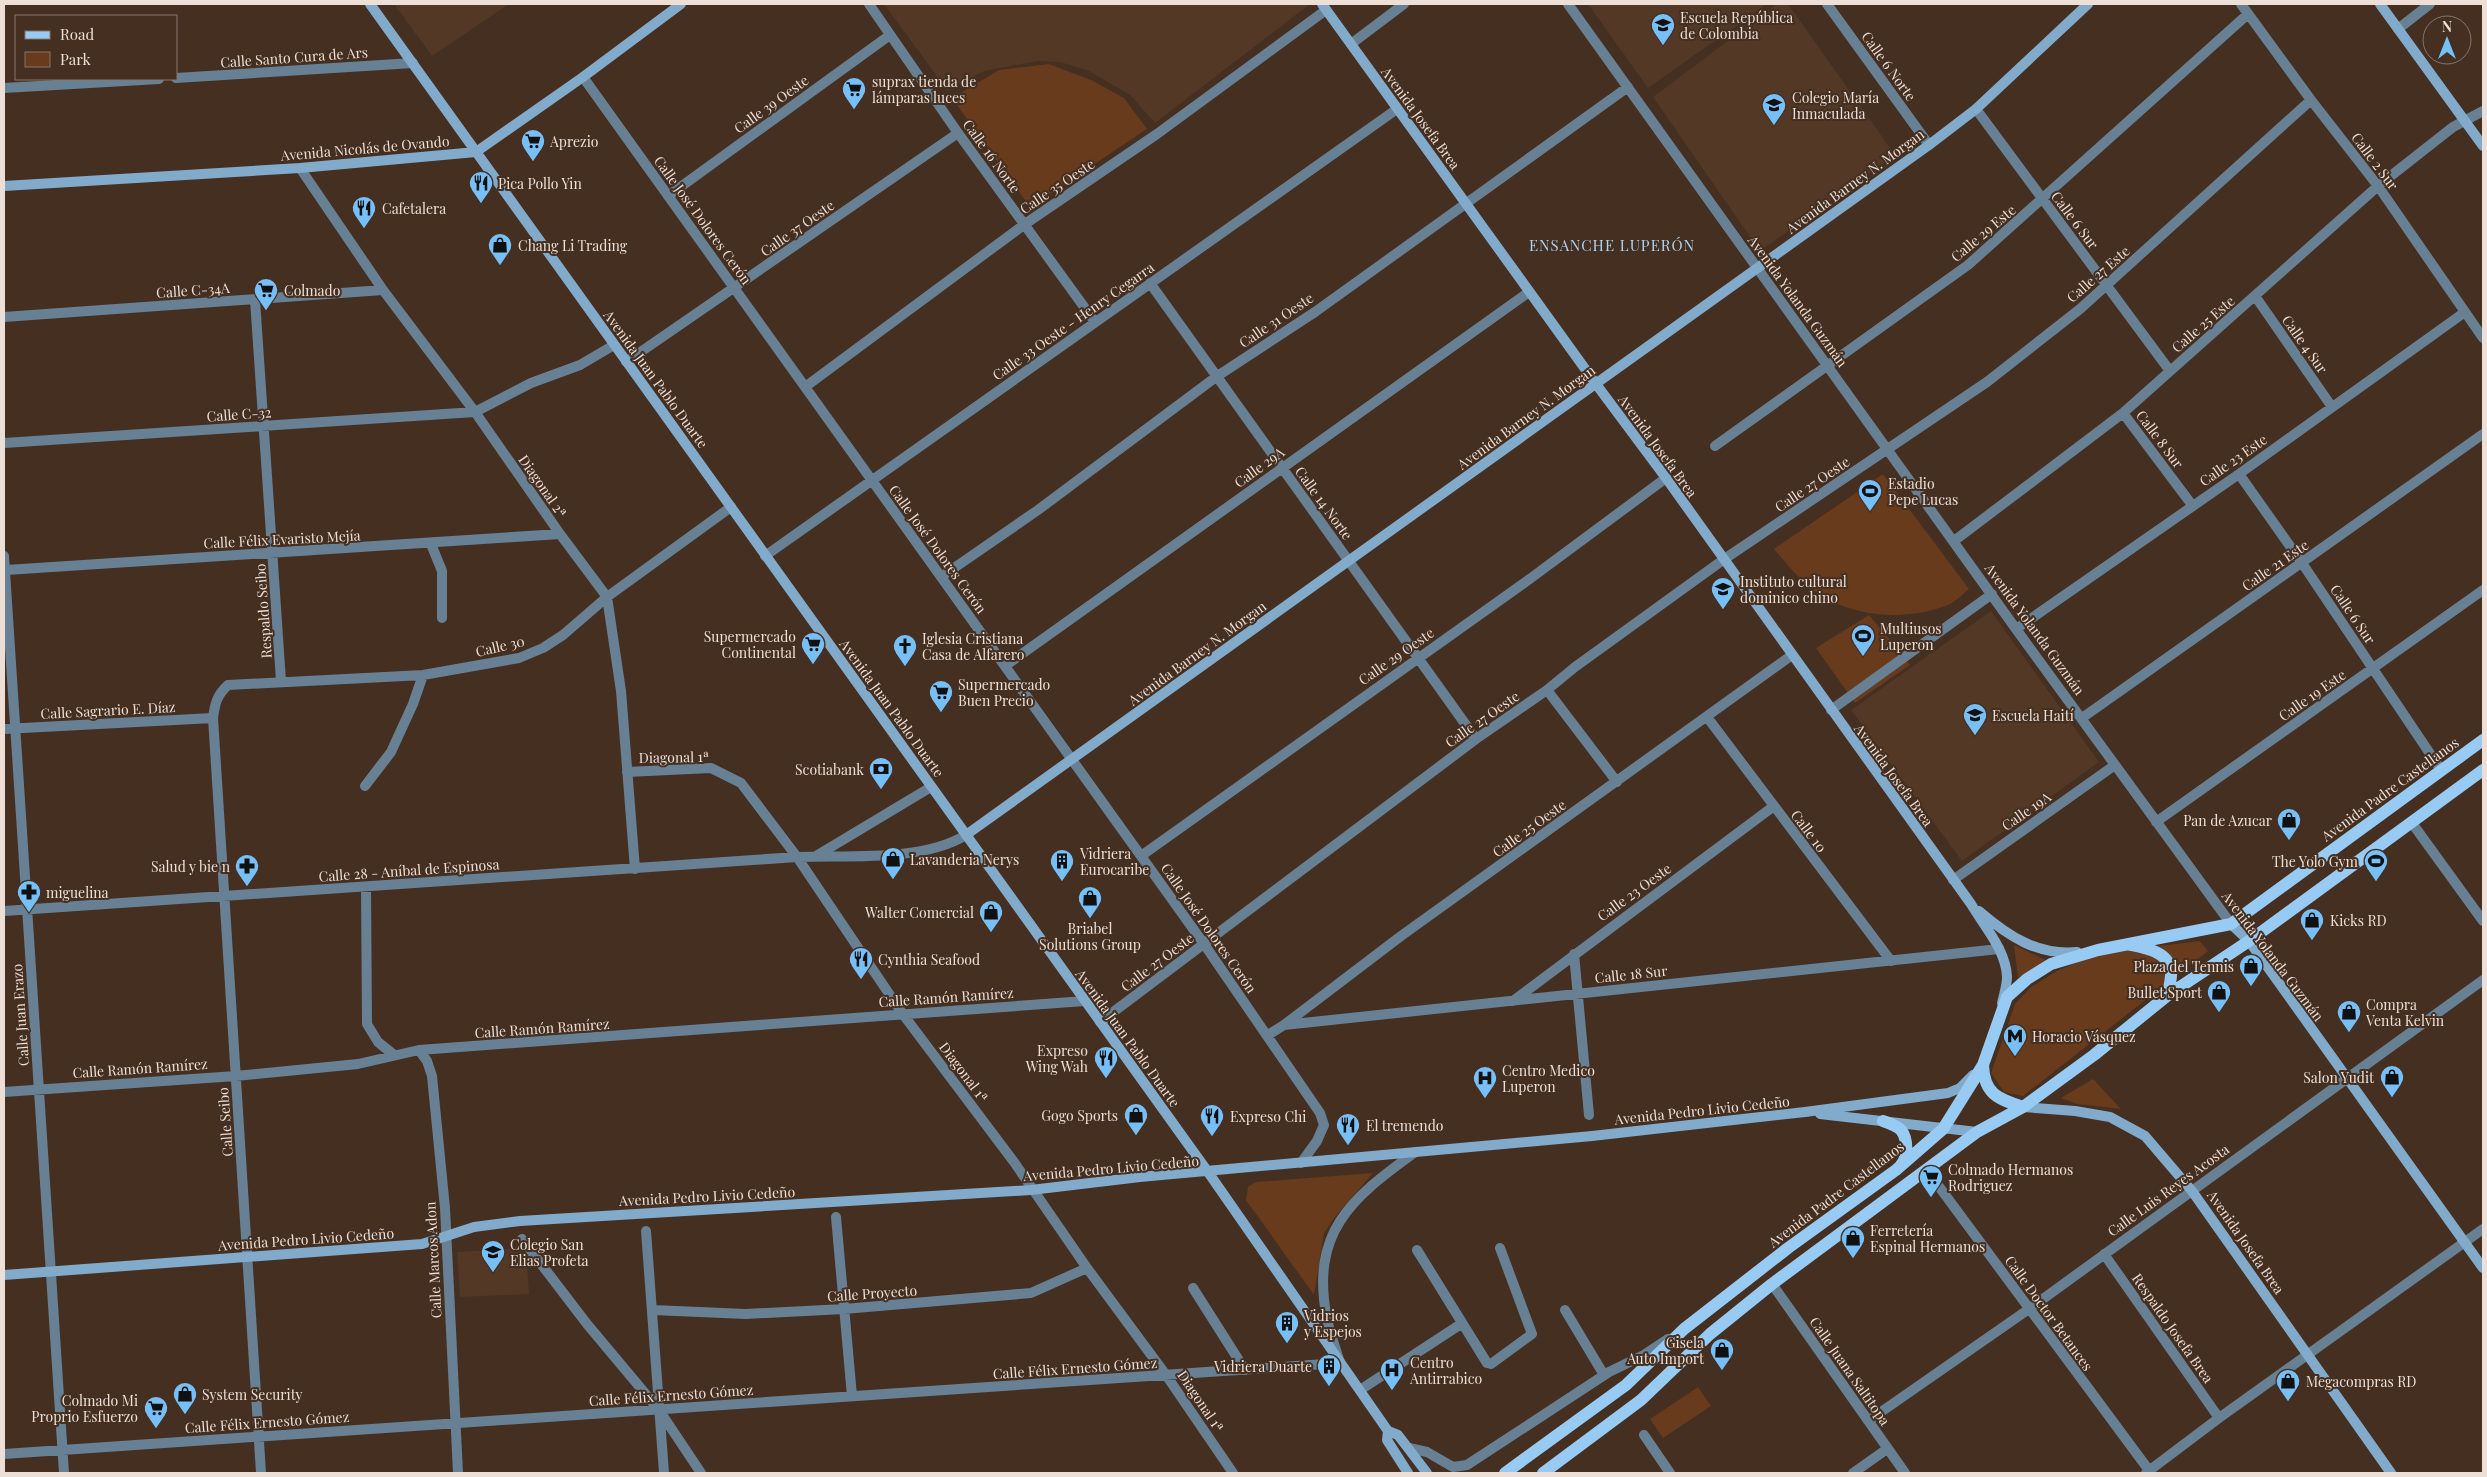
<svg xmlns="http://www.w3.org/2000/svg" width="2487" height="1477" font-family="'Playfair Display',serif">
<rect width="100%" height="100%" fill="#442f21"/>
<!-- built -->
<path fill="#533825" d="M394 4H509L432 56Z
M884 4H1310L1155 123 1130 95 1089 71 1060 62 1037 61 984 71 947 90Z
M1588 4H1767L1648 88Z
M1777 4H1788L1895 155 1760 251 1653 97Z
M1991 611 2099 762 1962 861 1851 710Z
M526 1248 529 1294 460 1297 457 1252Z"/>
<!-- green -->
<path fill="#673b1b" d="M1049 64 1091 80 1124 98 1147 129 1030 207 952 98 999 70Z
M1883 474 1969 589C1963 594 1955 602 1948 605 1910 620 1863 618 1827 599 1806 588 1789 567 1774 549Z
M1869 615 1910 665 1855 703 1816 648Z
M2200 941 2208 951 2023 1096 2004 1092 1991 1073 2015 1004 2031 987 2057 971 2099 953Z
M2014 945 2046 960 2018 978Z
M2093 1079 2121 1109 2077 1104 2061 1098Z
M1373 1173 1335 1217 1324 1233 1314 1295 1246 1200 1248 1187 1256 1182Z
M1698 1387 1711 1406 1663 1438 1650 1419Z"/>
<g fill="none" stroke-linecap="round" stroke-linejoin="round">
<!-- street -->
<path stroke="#678094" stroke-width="10" d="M869 4 958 133 1095 322
M1568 4 2016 629 2231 924
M1827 4 1929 145
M2241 4 2311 100 2378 186 2483 338
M2398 29 2430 4
M1351 44 1404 4
M583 77 1204 944 1320 1113 1324 1125 1317 1141 1301 1163
M176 78 413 63
M4 88 159 79
M1976 109 2170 371
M300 168 383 290 475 412 560 534 607 597 621 691 635 869
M668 196 890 35
M1150 283 1476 739
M2255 296 2332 407
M255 300 281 681
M4 317 383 290
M626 362 958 133
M805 387 1025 224 1157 134 1326 10
M2123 413 2192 505
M4 443 475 412 531 383 580 365 614 345
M1715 446 1968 265 2248 14
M2239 474 2302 563 2441 770
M1954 541 2123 413 2378 186 2453 127 2483 111
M431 544 442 571V618
M4 556 64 1473
M765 556 1397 109
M6 570 560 534
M941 577 1038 510 1216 377 1315 312 1628 87
M2016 629 2239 474 2465 312
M1005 666 1529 292
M1547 690 1617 782
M1831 710 1992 594
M1707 717 1891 961
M2082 718 2483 434
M4 729 213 718
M627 772 711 768 741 783 797 857 902 1013 1014 1162 1087 1268 1166 1375 1233 1473
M365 786 391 752 413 704 423 675
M2156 822 2483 590
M2412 823 2483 921
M816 856 931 787
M1141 856 1531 578 1666 478
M1953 880 2115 765
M366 887 367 1024 378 1042 394 1055
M4 911 797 857C848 855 922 862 966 835
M1574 954 1589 1115
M1513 1001 1774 806
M1100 1022 1476 739 1547 690 1575 667 1723 560 1987 382 2080 309 2311 100
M1284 1025 1401 936 1792 655
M1268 1035 1284 1025 1999 949
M419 1050 427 1061 432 1076 445 1208 458 1473
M4 1092 236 1076 358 1064 419 1050 1085 1001
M1926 1169 2151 1473
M836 1217 852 1396
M646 1231 664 1473
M522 1239 587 1324 659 1410 701 1473
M1417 1250 1487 1363 1491 1364 1532 1334 1500 1248
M2104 1254 2219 1418
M1772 1284 1905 1473
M1193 1288 1245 1370
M653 1310 746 1314 844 1309 1031 1293 1087 1268
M1565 1310 1604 1375
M1360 1390 1461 1324
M1868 1421 2029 1309 2483 980
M1644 1435 1670 1473
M1409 1448 1427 1452 1453 1467 1467 1465 1609 1372 1644 1355 1668 1339
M4 1454 1340 1363C1336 1349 1330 1334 1327 1319 1310 1233 1350 1199 1414 1153
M261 1473 213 718C215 703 217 695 228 685L423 675 519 658 543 648 563 635 607 597 731 507
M1853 1473 1887 1449
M2146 1473 2219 1418 2483 1229"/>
<!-- secondary -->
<path stroke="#82aaca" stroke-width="10" d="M370 4 1208 1172 1388 1431 1398 1435 1427 1473
M1322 4 1596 384 1666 478 1971 904C1984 926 2006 950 2007 977 2007 985 2004 995 2002 1003
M2380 4 2483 146
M4 186 300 168 476 152 583 77 681 4
M966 835 1929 145 1976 109 2088 4
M1979 911C2008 936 2038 956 2077 952
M2231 924 2249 941 2483 1268
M2023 1107 2075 1111 2110 1117 2145 1136 2192 1191 2391 1473
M1820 1114 1977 1132
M4 1275 422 1244 474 1227 520 1221 1031 1190 1140 1177 1592 1136 1805 1112 1948 1093 1960 1088 1973 1075
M1388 1431 1387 1440 1408 1473"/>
<!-- primary -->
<path stroke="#97cbf4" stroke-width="12" d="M2131 945C2146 948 2168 952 2171 970 2172 977 2169 987 2168 995
M1983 1065C1984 1094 1998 1099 2023 1107
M1883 1121C1889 1123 1897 1126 1901 1130 1908 1139 1908 1157 1901 1165
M1505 1473 1626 1385 1684 1329 1788 1248 1896 1170 1943 1129 1983 1065 2007 997 2027 979 2051 964 2098 950 2231 924 2483 740
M1543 1473 1641 1400 1710 1334 1772 1284 1977 1132 2023 1107 2094 1055 2168 995 2249 941 2483 770"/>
</g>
<!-- icons -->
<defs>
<g id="school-pin" transform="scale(1.25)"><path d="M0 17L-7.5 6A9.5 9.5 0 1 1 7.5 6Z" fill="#77bff7" stroke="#442f21"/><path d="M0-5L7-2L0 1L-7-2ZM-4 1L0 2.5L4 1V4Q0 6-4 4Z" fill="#111"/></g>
<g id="supermarket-pin" transform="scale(1.25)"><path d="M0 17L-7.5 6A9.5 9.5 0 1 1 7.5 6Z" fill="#77bff7" stroke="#442f21"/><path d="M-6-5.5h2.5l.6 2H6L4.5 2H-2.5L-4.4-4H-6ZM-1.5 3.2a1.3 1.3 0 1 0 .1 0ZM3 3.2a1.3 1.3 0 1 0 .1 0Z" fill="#111"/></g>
<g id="restaurant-pin" transform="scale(1.25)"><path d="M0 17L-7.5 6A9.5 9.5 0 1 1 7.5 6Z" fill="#77bff7" stroke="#442f21"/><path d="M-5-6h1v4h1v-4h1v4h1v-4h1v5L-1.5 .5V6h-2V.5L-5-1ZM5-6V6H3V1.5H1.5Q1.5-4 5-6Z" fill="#111"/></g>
<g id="shop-pin" transform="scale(1.25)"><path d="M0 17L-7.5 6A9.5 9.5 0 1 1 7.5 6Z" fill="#77bff7" stroke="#442f21"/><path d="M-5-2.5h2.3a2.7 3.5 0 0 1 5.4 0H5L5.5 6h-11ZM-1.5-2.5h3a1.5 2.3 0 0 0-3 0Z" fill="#111"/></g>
<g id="stadium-pin" transform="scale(1.25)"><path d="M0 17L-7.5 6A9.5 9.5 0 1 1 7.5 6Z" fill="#77bff7" stroke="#442f21"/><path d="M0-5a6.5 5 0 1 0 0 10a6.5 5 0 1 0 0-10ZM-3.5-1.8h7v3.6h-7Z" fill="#111"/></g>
<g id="church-pin" transform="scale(1.25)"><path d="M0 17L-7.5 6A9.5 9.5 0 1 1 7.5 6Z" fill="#77bff7" stroke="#442f21"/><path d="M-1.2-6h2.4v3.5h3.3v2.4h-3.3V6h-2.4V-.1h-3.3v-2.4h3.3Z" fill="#111"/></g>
<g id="bank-pin" transform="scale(1.25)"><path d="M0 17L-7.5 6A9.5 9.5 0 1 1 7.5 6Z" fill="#77bff7" stroke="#442f21"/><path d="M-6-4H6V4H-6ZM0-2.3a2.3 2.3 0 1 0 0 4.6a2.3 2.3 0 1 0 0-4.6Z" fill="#111"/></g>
<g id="building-pin" transform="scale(1.25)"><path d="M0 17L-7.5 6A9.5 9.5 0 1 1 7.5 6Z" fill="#77bff7" stroke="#442f21"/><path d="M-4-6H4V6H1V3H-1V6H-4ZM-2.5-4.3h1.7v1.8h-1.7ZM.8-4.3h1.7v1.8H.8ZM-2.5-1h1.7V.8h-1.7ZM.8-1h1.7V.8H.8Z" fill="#111"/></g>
<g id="pharmacy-pin" transform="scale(1.25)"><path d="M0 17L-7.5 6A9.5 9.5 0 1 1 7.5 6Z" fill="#77bff7" stroke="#442f21"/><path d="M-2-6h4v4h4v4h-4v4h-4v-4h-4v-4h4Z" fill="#111"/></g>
<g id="metro-pin" transform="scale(1.25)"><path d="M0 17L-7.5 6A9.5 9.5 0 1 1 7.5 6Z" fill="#77bff7" stroke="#442f21"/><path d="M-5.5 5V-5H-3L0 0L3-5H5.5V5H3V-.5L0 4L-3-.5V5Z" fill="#111"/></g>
<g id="hospital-pin" transform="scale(1.25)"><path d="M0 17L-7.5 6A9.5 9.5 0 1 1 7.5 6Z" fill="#77bff7" stroke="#442f21"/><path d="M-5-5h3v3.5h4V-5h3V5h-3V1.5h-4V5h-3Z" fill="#111"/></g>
</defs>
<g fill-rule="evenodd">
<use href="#school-pin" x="1663" y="25"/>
<use href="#supermarket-pin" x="854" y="89"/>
<use href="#school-pin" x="1774" y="105"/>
<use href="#supermarket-pin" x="533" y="141"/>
<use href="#restaurant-pin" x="481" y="183"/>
<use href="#restaurant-pin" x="364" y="208"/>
<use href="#shop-pin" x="500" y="245"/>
<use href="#supermarket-pin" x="266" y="290"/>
<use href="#stadium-pin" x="1870" y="491"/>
<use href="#school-pin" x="1723" y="589"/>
<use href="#stadium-pin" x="1863" y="636"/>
<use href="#supermarket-pin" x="813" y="644"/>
<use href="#church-pin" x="905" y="646"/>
<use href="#supermarket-pin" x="941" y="692"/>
<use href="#school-pin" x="1975" y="715"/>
<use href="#bank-pin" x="881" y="769"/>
<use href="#shop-pin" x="2289" y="820"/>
<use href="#shop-pin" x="893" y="859"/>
<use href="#building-pin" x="1062" y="861"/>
<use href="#stadium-pin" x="2376" y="861"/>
<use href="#pharmacy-pin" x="247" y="866"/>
<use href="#pharmacy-pin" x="29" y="892"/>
<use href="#shop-pin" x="1090" y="898"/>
<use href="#shop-pin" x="991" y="912"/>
<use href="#shop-pin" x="2312" y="920"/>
<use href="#restaurant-pin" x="861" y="959"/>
<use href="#shop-pin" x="2251" y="966"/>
<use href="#shop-pin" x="2219" y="992"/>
<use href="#shop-pin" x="2349" y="1012"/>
<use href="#metro-pin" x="2015" y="1036"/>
<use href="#restaurant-pin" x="1106" y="1058"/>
<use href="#shop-pin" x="2392" y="1077"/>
<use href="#hospital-pin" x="1485" y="1078"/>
<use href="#shop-pin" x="1136" y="1115"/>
<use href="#restaurant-pin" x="1212" y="1116"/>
<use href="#restaurant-pin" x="1348" y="1125"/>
<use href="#supermarket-pin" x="1931" y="1177"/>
<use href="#shop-pin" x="1853" y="1238"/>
<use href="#school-pin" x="493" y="1252"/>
<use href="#building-pin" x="1287" y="1323"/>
<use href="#shop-pin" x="1722" y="1350"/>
<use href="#building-pin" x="1329" y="1366"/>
<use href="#hospital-pin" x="1392" y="1370"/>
<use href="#shop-pin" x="2288" y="1381"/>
<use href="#shop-pin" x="185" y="1394"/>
<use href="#supermarket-pin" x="156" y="1408"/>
</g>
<g text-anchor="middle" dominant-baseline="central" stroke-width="4" stroke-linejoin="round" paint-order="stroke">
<!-- poi labels -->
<g font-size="14" fill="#eddfd6" stroke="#442f21" text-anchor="start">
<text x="1680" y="17">Escuela República<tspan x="1680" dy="16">de Colombia</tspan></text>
<text x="872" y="81">suprax tienda de<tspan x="872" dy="16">lámparas luces</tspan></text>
<text x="1792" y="97">Colegio María<tspan x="1792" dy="16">Inmaculada</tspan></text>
<text x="550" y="141">Aprezio</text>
<text x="498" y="183">Pica Pollo Yin</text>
<text x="382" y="208">Cafetalera</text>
<text x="518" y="245">Chang Li Trading</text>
<text x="284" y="290">Colmado</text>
<text x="1888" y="483">Estadio<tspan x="1888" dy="16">Pepe Lucas</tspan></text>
<text x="1740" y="581">Instituto cultural<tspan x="1740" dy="16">dominico chino</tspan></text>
<text x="1880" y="628">Multiusos<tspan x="1880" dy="16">Luperon</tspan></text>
<text x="796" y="636" text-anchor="end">Supermercado<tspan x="796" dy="16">Continental</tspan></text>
<text x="922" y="638">Iglesia Cristiana<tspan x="922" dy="16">Casa de Alfarero</tspan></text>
<text x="958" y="684">Supermercado<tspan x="958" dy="16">Buen Precio</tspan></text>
<text x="1992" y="715">Escuela Haití</text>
<text x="864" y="769" text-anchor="end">Scotiabank</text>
<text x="2272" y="820" text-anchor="end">Pan de Azucar</text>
<text x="1080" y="853">Vidriera<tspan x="1080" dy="16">Eurocaribe</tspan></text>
<text x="910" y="859">Lavanderia Nerys</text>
<text x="2358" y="861" text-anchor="end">The Yolo Gym</text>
<text x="230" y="866" text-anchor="end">Salud y bie n</text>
<text x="46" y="892">miguelina</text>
<text x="974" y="912" text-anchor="end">Walter Comercial</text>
<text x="2330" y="920">Kicks RD</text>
<text x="1090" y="928" text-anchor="middle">Briabel<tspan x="1090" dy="16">Solutions Group</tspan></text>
<text x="878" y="959">Cynthia Seafood</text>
<text x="2234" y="966" text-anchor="end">Plaza del Tennis</text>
<text x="2202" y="992" text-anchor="end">Bullet Sport</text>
<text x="2366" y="1004">Compra<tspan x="2366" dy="16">Venta Kelvin</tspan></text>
<text x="2032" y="1036">Horacio Vásquez</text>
<text x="1088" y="1050" text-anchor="end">Expreso<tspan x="1088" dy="16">Wing Wah</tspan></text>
<text x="1502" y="1070">Centro Medico<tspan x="1502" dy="16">Luperon</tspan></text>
<text x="2374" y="1077" text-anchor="end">Salon Yudit</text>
<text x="1118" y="1115" text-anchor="end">Gogo Sports</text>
<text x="1230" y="1116">Expreso Chi</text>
<text x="1366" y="1125">El tremendo</text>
<text x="1948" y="1169">Colmado Hermanos<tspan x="1948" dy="16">Rodriguez</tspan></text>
<text x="1870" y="1230">Ferretería<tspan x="1870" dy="16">Espinal Hermanos</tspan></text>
<text x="510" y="1244">Colegio San<tspan x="510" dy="16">Elias Profeta</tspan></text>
<text x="1304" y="1315">Vidrios<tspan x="1304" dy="16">y Espejos</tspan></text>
<text x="1704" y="1342" text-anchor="end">Gisela<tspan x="1704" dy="16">Auto Import</tspan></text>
<text x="1410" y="1362">Centro<tspan x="1410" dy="16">Antirrabico</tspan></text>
<text x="1312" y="1366" text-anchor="end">Vidriera Duarte</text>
<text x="2306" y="1381">Megacompras RD</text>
<text x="202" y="1394">System Security</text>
<text x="138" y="1400" text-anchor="end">Colmado Mi<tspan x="138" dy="16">Proprio Esfuerzo</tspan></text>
</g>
<!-- street labels -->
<g font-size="14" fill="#eddfd6" stroke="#442f21">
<text transform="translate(294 57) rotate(-4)">Calle Santo Cura de Ars</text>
<text transform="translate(1889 66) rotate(54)">Calle 6 Norte</text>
<text transform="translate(771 104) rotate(-36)">Calle 39 Oeste</text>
<text transform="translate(1421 118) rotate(54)">Avenida Josefa Brea</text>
<text transform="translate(365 148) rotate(-5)">Avenida Nicolás de Ovando</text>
<text transform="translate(992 156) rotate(54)">Calle 16 Norte</text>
<text transform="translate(2375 161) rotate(53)">Calle 2 Sur</text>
<text transform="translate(1855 181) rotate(-36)">Avenida Barney N. Morgan</text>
<text transform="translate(1057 186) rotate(-34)">Calle 35 Oeste</text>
<text transform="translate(703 220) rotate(54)">Calle José Dolores Cerón</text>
<text transform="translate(2075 220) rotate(53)">Calle 6 Sur</text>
<text transform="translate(797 228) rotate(-35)">Calle 37 Oeste</text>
<text transform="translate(1983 233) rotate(-40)">Calle 29 Este</text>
<text transform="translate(2098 274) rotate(-41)">Calle 27 Este</text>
<text transform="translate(193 290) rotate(-4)">Calle C-34A</text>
<text transform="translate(1798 301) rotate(54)">Avenida Yolanda Guzmán</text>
<text transform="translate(1276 320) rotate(-34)">Calle 31 Oeste</text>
<text transform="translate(1073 321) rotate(-35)">Calle 33 Oeste - Henry Cegarra</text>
<text transform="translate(2203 324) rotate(-41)">Calle 25 Este</text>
<text transform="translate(2305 344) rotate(55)">Calle 4 Sur</text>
<text transform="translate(656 379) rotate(54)">Avenida Juan Pablo Duarte</text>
<text transform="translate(239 414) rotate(-4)">Calle C-32</text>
<text transform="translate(1526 417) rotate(-36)">Avenida Barney N. Morgan</text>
<text transform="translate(2160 439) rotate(53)">Calle 8 Sur</text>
<text transform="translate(1658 446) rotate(54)">Avenida Josefa Brea</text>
<text transform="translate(2233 460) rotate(-35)">Calle 23 Este</text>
<text transform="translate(1259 467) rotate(-36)">Calle 29A</text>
<text transform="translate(1812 484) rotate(-34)">Calle 27 Oeste</text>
<text transform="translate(543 486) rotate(55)">Diagonal 2ª</text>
<text transform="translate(1324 503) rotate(54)">Calle 14 Norte</text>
<text transform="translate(282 539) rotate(-3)">Calle Félix Evaristo Mejía</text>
<text transform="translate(938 549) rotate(54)">Calle José Dolores Cerón</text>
<text transform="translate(2275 565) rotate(-35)">Calle 21 Este</text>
<text transform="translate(263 611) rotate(-94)">Respaldo Seibo</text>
<text transform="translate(2353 614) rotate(56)">Calle 6 Sur</text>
<text transform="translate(2035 629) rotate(54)">Avenida Yolanda Guzmán</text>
<text transform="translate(500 646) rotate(-13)">Calle 30</text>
<text transform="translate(1197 653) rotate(-36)">Avenida Barney N. Morgan</text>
<text transform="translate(1396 656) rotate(-35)">Calle 29 Oeste</text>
<text transform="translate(2312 695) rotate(-35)">Calle 19 Este</text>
<text transform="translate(892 708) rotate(54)">Avenida Juan Pablo Duarte</text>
<text transform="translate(108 710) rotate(-3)">Calle Sagrario E. Díaz</text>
<text transform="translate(1482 719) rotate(-35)">Calle 27 Oeste</text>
<text transform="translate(674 757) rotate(-1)">Diagonal 1ª</text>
<text transform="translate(1894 775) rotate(54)">Avenida Josefa Brea</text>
<text transform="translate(2390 789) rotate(-36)">Avenida Padre Castellanos</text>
<text transform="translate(2026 811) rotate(-35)">Calle 19A</text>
<text transform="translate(1529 828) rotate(-36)">Calle 25 Oeste</text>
<text transform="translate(1809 831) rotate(53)">Calle 10</text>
<text transform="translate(409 870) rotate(-4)">Calle 28 - Aníbal de Espinosa</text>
<text transform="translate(1634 892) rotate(-36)">Calle 23 Oeste</text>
<text transform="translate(1209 928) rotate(55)">Calle José Dolores Cerón</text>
<text transform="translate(2273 956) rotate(53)">Avenida Yolanda Guzmán</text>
<text transform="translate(1157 962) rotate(-37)">Calle 27 Oeste</text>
<text transform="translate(1631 974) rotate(-6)">Calle 18 Sur</text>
<text transform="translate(946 997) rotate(-4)">Calle Ramón Ramírez</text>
<text transform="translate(20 1015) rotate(-94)">Calle Juan Erazo</text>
<text transform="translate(542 1028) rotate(-4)">Calle Ramón Ramírez</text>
<text transform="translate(1128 1038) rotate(54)">Avenida Juan Pablo Duarte</text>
<text transform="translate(140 1068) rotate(-4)">Calle Ramón Ramírez</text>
<text transform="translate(964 1072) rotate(53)">Diagonal 1ª</text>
<text transform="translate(1702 1110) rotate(-6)">Avenida Pedro Livio Cedeño</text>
<text transform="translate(225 1122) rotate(-94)">Calle Seibo</text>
<text transform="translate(1111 1168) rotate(-5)">Avenida Pedro Livio Cedeño</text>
<text transform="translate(2168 1190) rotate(-36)">Calle Luis Reyes Acosta</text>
<text transform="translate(1836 1194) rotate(-37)">Avenida Padre Castellanos</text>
<text transform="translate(707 1196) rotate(-3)">Avenida Pedro Livio Cedeño</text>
<text transform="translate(306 1239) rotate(-4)">Avenida Pedro Livio Cedeño</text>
<text transform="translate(2246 1242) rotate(55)">Avenida Josefa Brea</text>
<text transform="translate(433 1260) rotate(-93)">Calle Marcos Adon</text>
<text transform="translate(872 1293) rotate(-4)">Calle Proyecto</text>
<text transform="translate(2049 1313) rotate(54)">Calle Doctor Betances</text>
<text transform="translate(2173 1328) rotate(55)">Respaldo Josefa Brea</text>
<text transform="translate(1075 1368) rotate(-4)">Calle Félix Ernesto Gómez</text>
<text transform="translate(1850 1371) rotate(55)">Calle Juana Saltitopa</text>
<text transform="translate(671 1395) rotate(-4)">Calle Félix Ernesto Gómez</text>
<text transform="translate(1201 1401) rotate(56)">Diagonal 1ª</text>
<text transform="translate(267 1422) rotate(-4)">Calle Félix Ernesto Gómez</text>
</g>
<!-- neighbourhood labels -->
<g font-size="15" letter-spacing="1" fill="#add4f3" stroke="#442f21">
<text x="1612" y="245">ENSANCHE LUPERÓN</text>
</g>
</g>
<!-- border -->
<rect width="2487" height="1477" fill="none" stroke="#eddfd6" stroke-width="10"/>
<!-- legend -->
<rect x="15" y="15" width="162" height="65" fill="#442f21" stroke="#887569"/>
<rect x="25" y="31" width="25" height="8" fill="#97cbf4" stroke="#887569"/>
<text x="60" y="40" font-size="15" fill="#eddfd6">Road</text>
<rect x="25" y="52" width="25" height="15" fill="#673b1b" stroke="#887569"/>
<text x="60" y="65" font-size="15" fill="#eddfd6">Park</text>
<!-- north arrow -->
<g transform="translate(2447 40)"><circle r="24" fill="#442f21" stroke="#887569"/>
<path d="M0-4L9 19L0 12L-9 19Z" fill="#77bff7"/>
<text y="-8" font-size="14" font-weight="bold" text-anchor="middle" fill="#eddfd6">N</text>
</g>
</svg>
